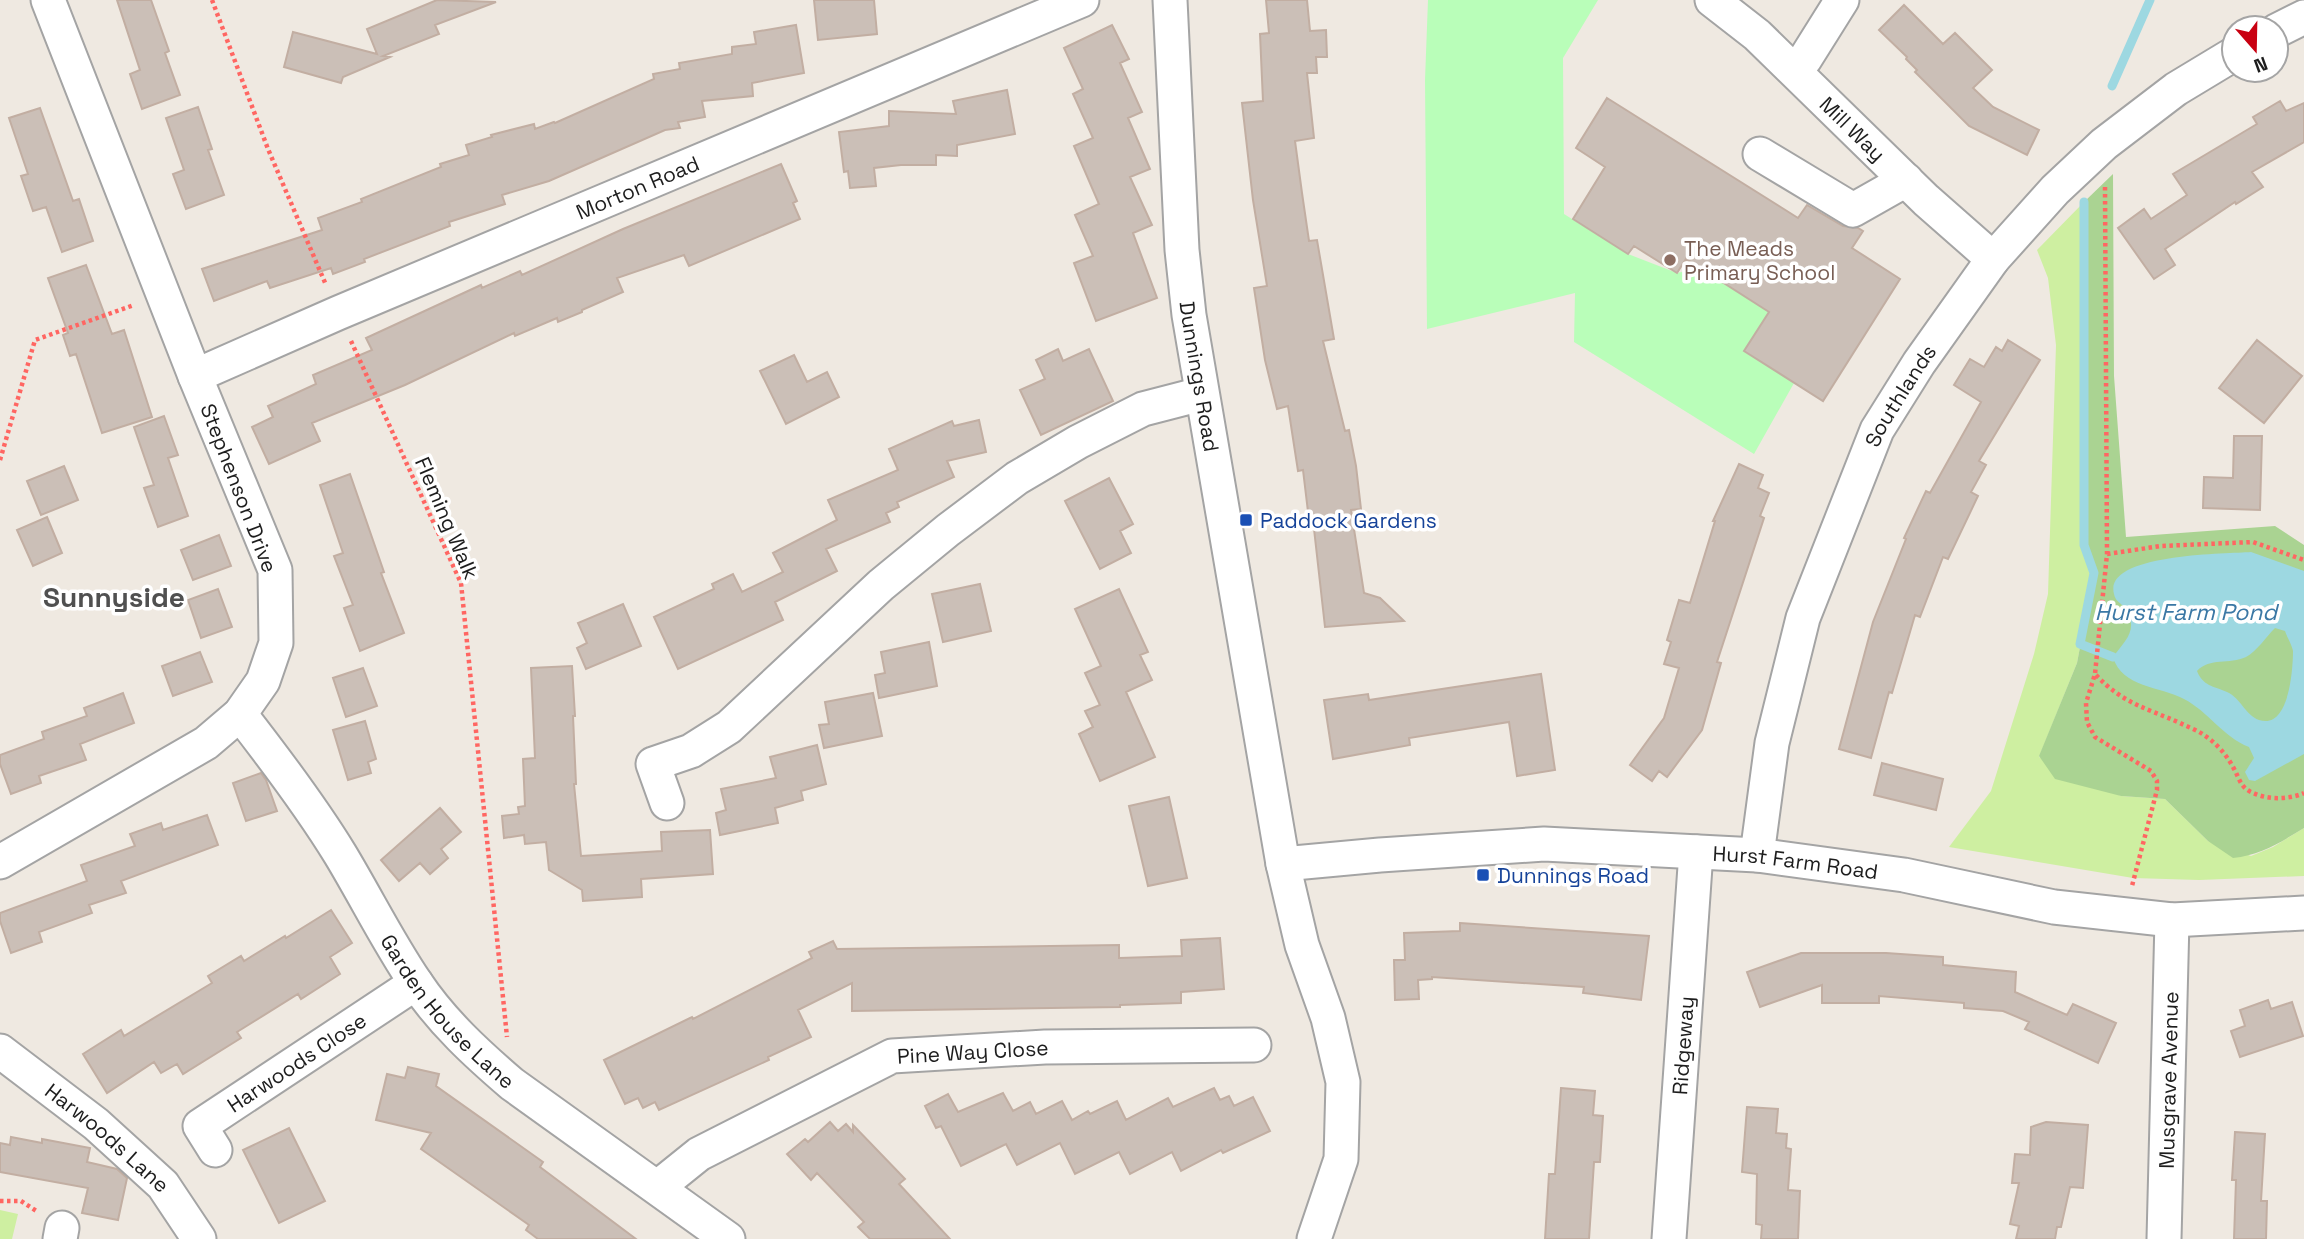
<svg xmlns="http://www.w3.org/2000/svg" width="2304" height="1239" font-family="'Space Grotesk',sans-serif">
<rect width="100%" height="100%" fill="#efe9e1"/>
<!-- grass -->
<path fill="#ceefa1" d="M2084 202V545L2094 573 2077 663 2039 757 2121 796 2165 799 2208 841 2251 856 2273 847 2304 828V876L2199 880 2133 878 1949 847 1991 791 2034 654 2048 594 2056 345 2048 278 2037 250Z
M0 1210 18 1214 12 1239H0Z"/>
<!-- forest -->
<path fill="#aad392" d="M2113 174 2114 376 2126 537 2275 526 2304 545V828C2281 842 2261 855 2233 858L2208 841 2165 799 2121 796 2055 779 2039 756 2077 663 2094 573 2084 545V202Z"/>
<!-- park -->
<path fill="#b9feb9" d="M1428 0H1598L1563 58 1564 214 1628 254 1677 273 1700 268 1769 312 1744 351 1794 383 1754 454 1574 342 1575 293 1427 329 1425 80Z"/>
<!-- water -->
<path fill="#9dd8e1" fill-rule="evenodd" d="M2251 552 2304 571V754L2255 781 2249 780 2245 772 2254 758 2249 747C2223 737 2209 712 2184 699 2160 686 2122 688 2113 657 2125 640 2141 629 2123 606 2119 602 2115 600 2114 594 2103 553 2227 554 2251 552ZM2275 628 2285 631C2287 637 2292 645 2293 651 2293 670 2289 730 2259 720 2245 715 2241 698 2227 692 2213 686 2203 686 2197 671 2210 657 2229 665 2246 657 2257 651 2266 637 2275 628Z"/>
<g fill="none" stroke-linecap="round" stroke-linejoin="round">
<!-- stream -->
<path stroke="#9dd8e1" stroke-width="9" d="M2112 86 2150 0
M2084 202V545L2094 573 2080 644 2113 657"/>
</g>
<!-- building -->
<path fill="#cbbfb7" stroke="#c2aea2" stroke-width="2" d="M117 0H151L169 51 165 53 180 95 142 109 130 74 140 70Z
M437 0 496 2 435 25 439 34 383 56 390 57 343 77 341 83 284 67 293 32 377 54 367 29Z
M814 0H874L877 34 818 40Z
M1266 0H1307L1310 31 1326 30 1327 57H1316L1317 73H1307L1314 138 1295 141 1302 193 1309 241 1317 240 1334 339 1323 341 1345 431 1349 430 1356 466 1361 509 1351 510 1364 593 1380 598 1404 621 1325 627 1313 520H1309L1303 470 1298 471 1288 406 1277 409 1265 360 1254 288 1267 286 1253 200 1242 103 1263 101 1260 34 1269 33Z
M1904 5 1943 44 1955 33 1992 70 1973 88 1993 107 2039 130 2027 155 1969 126 1915 72 1917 70 1906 59 1907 57 1879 30Z
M796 25 804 73 752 83 753 96 702 101 705 117 678 122 680 128 665 130 549 181 502 195 505 204 449 222 450 226 364 259 365 262 333 274 331 268 270 288 267 281 214 301 202 269 322 230 318 218 362 202 361 199 441 167 440 164 469 155 466 145 492 137 491 135 534 124 535 129 554 122 555 123 654 79 653 74 680 69 679 63 732 54V47L756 44 754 32Z
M1112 25 1129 59 1120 63 1142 112 1128 118 1150 169 1130 177 1152 225 1133 233 1157 298 1096 321 1074 263 1093 256 1075 215 1099 204 1074 146 1093 138 1073 94 1083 89 1064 48Z
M1007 90 1015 134 957 145V156L936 155V165H901L874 168 876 186 850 188 848 171 844 172 839 132 889 126V111L956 114 953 101Z
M1607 98 1798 218 1807 205 1843 226 1858 228 1863 231 1852 248 1900 279 1823 401 1744 351 1769 312 1686 259 1677 273 1634 246 1628 254 1573 219 1605 167 1576 148Z
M2280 101 2286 111 2304 103V142L2252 172 2263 187 2236 204 2235 202 2165 249 2175 265 2154 279 2118 228 2144 209 2151 219 2187 195 2173 174 2257 124 2253 117Z
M198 107 212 149 208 150 224 195 186 209 173 174 184 170 166 118Z
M40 108 73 201 79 199 93 241 62 252 46 207 33 211 21 176 28 174 9 118Z
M781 164 797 201 793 203 800 219 689 266 684 255 617 278 623 292 582 310V312L558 322 557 318 515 336 514 333 405 385 312 423 320 441 269 464 252 427 273 417 268 406 316 384 313 375 372 350 366 338 481 285 482 288 520 271 522 275 623 229Z
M86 265 112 334 124 330 152 417 102 433 76 354 70 356 63 335 68 333 48 278Z
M2008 340 2040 360 1979 461 1986 465 1971 492 1978 496 1948 559 1943 557 1920 617 1915 615 1892 693 1889 692 1871 758 1839 749 1873 622 1906 539 1904 538 1926 491 1930 493 1981 402 1954 385 1970 359 1984 367 1996 347 2002 351Z
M2257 340 2302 376 2264 423 2219 388Z
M1058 349 1063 361 1089 349 1113 401 1041 435 1020 390 1045 379 1036 360Z
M794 355 807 382 827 372 839 397 786 424 760 371Z
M164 416 178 455 168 458 188 516 158 527 144 488 154 485 134 427Z
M979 420 986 452 947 461 954 477 897 502 899 507 886 513 890 522 826 549 837 571 775 602 783 620 678 669 654 617 714 589 712 584 733 574 742 592 783 572 773 553 837 520 828 500 898 470 889 449 952 421 954 426Z
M2234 436H2262L2260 510 2203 508 2204 477 2233 478Z
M1739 464 1763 475 1758 488 1769 493 1760 516 1764 518 1717 662 1721 663 1702 730 1667 777 1659 771 1652 781 1630 765 1664 718 1679 668 1664 664 1671 642 1667 640 1679 600 1690 603 1715 521H1713Z
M64 466 78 500 41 515 27 481Z
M350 474 384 572 381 573 404 633 360 651 344 608 353 605 334 556 343 553 320 485Z
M1109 478 1133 524 1120 531 1131 553 1100 569 1065 501Z
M47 517 62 553 33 566 17 530Z
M219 535 231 566 193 580 181 550Z
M980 584 991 631 943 642 932 594Z
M218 589 232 627 201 638 188 600Z
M1119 589 1148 652 1140 655 1152 680 1126 692 1155 757 1100 781 1079 734 1093 727 1085 711 1100 705 1085 673 1101 666 1075 609Z
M623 604 641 646 586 669 577 648 587 643 578 623Z
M929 642 937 686 879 698 875 675 885 673 881 652Z
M200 652 212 682 173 696 162 666Z
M572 666 575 716H573L576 784H574L581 856 662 851 661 832 710 830 713 874 641 879 642 897 583 901 582 890 549 870 546 842 525 844 524 835 504 838 502 816 519 814 518 807 525 806 523 759 535 758 531 668Z
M363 668 377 706 346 717 333 678Z
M1541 674 1555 770 1517 776 1509 722 1409 738 1410 745 1333 759 1324 700 1368 694 1369 700Z
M123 693 134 723 80 744 86 760 39 776 41 783 11 794 0 764V755L44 739 42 732 87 716 84 708Z
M873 693 882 736 824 748 819 725 829 724 825 702Z
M365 721 376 759 368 762 371 773 348 780 333 730Z
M817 745 826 784 801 791 803 800 775 808 778 823 720 835 716 813 726 810 721 789 776 778 770 757Z
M1882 763 1943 779 1936 810 1874 795Z
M261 773 266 780 277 811 246 821 233 783Z
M1169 797 1187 878 1148 886 1129 806Z
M440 808 461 832 441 849 448 858 430 874 420 863 399 881 381 860Z
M207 815 218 845 121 881 126 893 89 905 92 913 39 932 42 942 11 953 0 921V913L87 881 81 865 135 846 130 834 161 823 163 830Z
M331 910 352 943 330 957 340 974 301 999 298 994 237 1032 241 1038 183 1074 177 1064 161 1073 154 1062 107 1093 83 1054 121 1030 124 1036 212 983 208 976 241 956 244 961 285 936 286 938Z
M1460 923 1649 936 1641 1000 1583 993 1584 987 1432 977V979L1418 980 1419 999 1395 1000 1394 960H1405L1404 933 1460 931Z
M1220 938 1224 989 1181 992V1003L1120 1005V1007L852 1011V983L798 1010 811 1037 768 1057 769 1060 659 1110 655 1102 643 1108 638 1098 625 1104 604 1060 692 1017 693 1019 812 958 809 952 833 941 837 949 1119 945V958L1182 956 1181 940Z
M1801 953H1886L1943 957V965L2016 972 2015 992 2067 1015 2073 1004 2116 1023 2098 1063 2025 1029 2029 1022 2003 1011 1964 1008V1003L1879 996V1003H1822V985L1760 1007 1747 972Z
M2268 1000 2271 1009 2292 1002 2303 1036 2240 1057 2231 1031 2245 1026 2240 1010Z
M408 1067 439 1074 436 1086 543 1162 540 1167 636 1239H538L526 1230 529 1225 421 1149 431 1133 376 1120 387 1074 405 1078Z
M1214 1088 1220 1100 1229 1096 1234 1106 1253 1097 1270 1131 1223 1153 1221 1150 1181 1171 1172 1152 1130 1174 1119 1152 1075 1174 1060 1143 1017 1165 1006 1144 961 1166 941 1126 936 1128 925 1106 948 1094 958 1112 1003 1093 1013 1111 1030 1102 1036 1114 1062 1101 1072 1120 1088 1111 1090 1114 1117 1101 1126 1120 1168 1098 1173 1107Z
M1561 1088 1595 1091 1593 1115 1603 1116 1600 1162H1594L1589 1239H1545L1549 1174H1555Z
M1747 1107 1778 1109 1776 1133 1787 1134 1786 1148 1791 1149 1788 1190 1800 1191 1798 1239H1761L1762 1225 1756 1224 1757 1174 1742 1172Z
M830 1122 838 1131 846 1124 853 1132V1125L905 1179 899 1184 950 1239H870L858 1227 864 1222 817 1173 811 1180 787 1154 805 1139 808 1142Z
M2046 1122 2088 1125 2083 1188 2070 1187 2061 1227H2057L2055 1239H2016L2019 1226 2010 1224 2019 1183H2012L2015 1154 2030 1155 2031 1127Z
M289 1128 325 1201 279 1223 243 1150Z
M2235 1132 2265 1134 2261 1201H2267L2266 1239H2234L2236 1180H2232Z
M11 1137 42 1143V1139L90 1148 87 1162 117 1169 127 1178 118 1220 82 1213 88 1188 0 1172V1143L10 1145Z"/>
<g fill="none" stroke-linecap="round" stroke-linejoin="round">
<!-- minor casing -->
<g stroke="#a4a4a4" stroke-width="37">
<g id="minor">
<path id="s1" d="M1170 0 1182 250 1189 315 1283 864 1302 945 1328 1018 1343 1082 1341 1159 1314 1239"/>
<path id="s2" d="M1712 0 1757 35 1926 200 1993 259"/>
<path d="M2276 31 2304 17"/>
<path d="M1794 70 1805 59 1842 0"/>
<path d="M1760 154 1853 210 1906 180"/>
<path id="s3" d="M195 376 338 313 1082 0"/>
<path id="s4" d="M240 714C275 759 310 805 340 854 366 897 388 942 416 983 442 1022 477 1054 512 1084L728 1239"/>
<path d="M667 803 653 764 691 751 729 727 881 585 948 530 1017 478 1078 442 1143 409 1201 394"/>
<path id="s5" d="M1757 855 1772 743 1803 618 1877 430 1919 363 1993 259 2055 190 2104 144 2176 89 2234 54"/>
<path d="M0 862 206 743 240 714 263 681 276 643 275 570 195 376 48 0"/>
<path id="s6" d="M1283 864 1380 855 1544 844 1757 855 1904 875 2054 907 2172 920 2304 913"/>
<path id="s7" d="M0 1051 96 1124 163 1185 199 1239"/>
<path id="s8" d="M215 1150 200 1126 416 983"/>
<path id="s9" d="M658 1187 699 1154 892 1056 1045 1047 1254 1045"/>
<path d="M60 1239 62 1228"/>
<path id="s10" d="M1669 1239 1696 852"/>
<path id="s11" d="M2164 1239 2172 920"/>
</g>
</g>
<!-- path -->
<path stroke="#ff6662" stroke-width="4.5" stroke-dasharray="3.5 3.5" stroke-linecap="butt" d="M212 0 268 149 326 285
M2105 187 2107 554 2095 674 2086 703 2087 722 2095 737 2151 771 2157 781V790L2132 886
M351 341 461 583 507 1037
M0 460 35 340 134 305
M2107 554 2161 546 2253 542 2304 560
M2096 675C2122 703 2146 708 2180 723 2188 727 2197 730 2204 735 2216 743 2226 754 2233 767 2239 777 2240 787 2251 792 2267 800 2288 800 2304 793
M0 1201H21L38 1212"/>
<!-- minor -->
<use href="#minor" stroke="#fff" stroke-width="33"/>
</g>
<!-- markers -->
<circle fill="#8d6e63" stroke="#fff" stroke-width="2.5" cx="1670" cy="260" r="7"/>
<g fill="#1a4fb4" stroke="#fff" stroke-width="2.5">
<rect x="1239" y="513" width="14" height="14" rx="3.5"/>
<rect x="1476" y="868" width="14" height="14" rx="3.5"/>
</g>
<g text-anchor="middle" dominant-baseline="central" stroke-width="7" stroke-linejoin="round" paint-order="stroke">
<!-- street labels -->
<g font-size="21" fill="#1d1d1d" stroke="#fff">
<text stroke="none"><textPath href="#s2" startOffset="191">Mill Way</textPath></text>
<text stroke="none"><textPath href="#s3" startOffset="481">Morton Road</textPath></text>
<text stroke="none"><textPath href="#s1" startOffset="378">Dunnings Road</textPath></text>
<text stroke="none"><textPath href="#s5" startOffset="485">Southlands</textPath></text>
<text transform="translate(239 488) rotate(69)">Stephenson Drive</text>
<text transform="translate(447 518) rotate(67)">Fleming Walk</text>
<text stroke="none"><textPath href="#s6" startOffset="514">Hurst Farm Road</textPath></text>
<text stroke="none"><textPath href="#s4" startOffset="364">Garden House Lane</textPath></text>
<text stroke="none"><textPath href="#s10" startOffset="194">Ridgeway</textPath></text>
<text stroke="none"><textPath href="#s9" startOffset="350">Pine Way Close</textPath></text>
<text stroke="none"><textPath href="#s8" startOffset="144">Harwoods Close</textPath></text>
<text stroke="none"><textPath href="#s11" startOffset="159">Musgrave Avenue</textPath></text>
<text stroke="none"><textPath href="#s7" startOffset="138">Harwoods Lane</textPath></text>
</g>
<!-- education labels -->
<g font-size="21" fill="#785e54" stroke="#fff" text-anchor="start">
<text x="1684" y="248">The Meads<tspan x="1684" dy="24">Primary School</tspan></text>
</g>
<!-- transit labels -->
<g font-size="21" fill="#164399" stroke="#fff" text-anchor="start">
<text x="1260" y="520">Paddock Gardens</text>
<text x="1497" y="875">Dunnings Road</text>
</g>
<!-- water labels -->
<g font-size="23" font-style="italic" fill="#3b78a5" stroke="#fff">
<text x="2186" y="612">Hurst Farm Pond</text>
</g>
<!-- district labels -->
<g font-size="28" font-weight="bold" fill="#505050" stroke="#fff">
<text x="114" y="597">Sunnyside</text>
</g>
</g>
<!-- north arrow -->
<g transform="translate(2255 49) rotate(160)"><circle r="33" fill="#ffffff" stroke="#a5a5a5" stroke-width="2"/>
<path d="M0-5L12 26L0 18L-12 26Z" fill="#c90011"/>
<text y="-10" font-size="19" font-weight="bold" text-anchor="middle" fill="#1d1d1d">N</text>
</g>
</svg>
